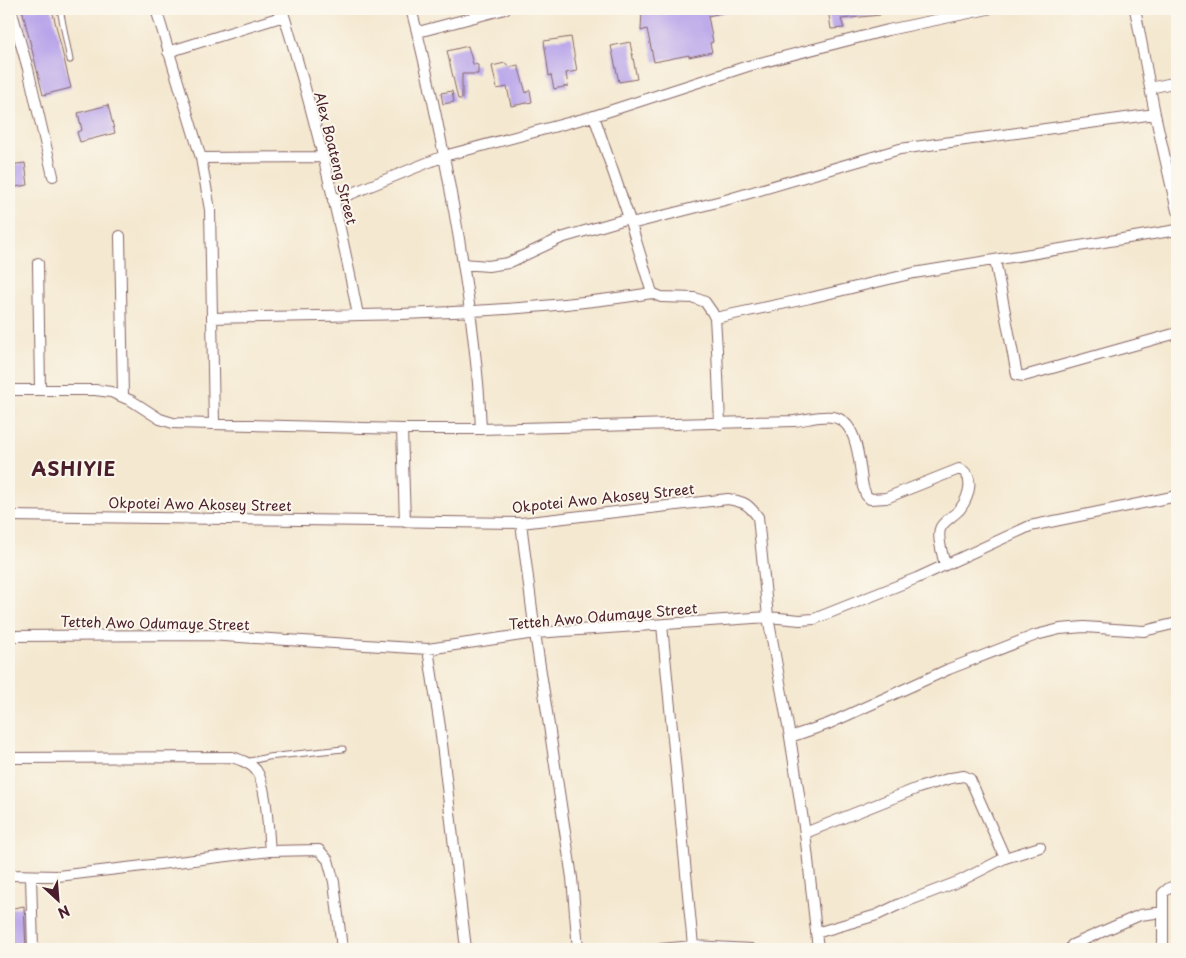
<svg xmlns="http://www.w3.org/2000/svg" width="1186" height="958" font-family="'Playpen Sans',sans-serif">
<rect width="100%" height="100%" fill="#fbf7ec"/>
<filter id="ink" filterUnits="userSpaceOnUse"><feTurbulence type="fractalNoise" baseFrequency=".02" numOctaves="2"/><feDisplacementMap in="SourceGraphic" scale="10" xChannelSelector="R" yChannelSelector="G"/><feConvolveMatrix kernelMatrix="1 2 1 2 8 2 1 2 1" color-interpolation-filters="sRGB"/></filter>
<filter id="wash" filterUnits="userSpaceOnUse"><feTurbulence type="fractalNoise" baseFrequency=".0096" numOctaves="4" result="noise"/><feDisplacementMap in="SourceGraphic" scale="20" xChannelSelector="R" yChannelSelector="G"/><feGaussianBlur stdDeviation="1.12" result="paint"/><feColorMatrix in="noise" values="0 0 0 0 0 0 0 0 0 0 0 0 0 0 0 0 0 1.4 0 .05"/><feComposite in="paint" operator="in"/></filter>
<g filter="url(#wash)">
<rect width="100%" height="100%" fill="#f4e8d0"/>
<g id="blocks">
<!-- building -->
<path fill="#b39eea" d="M22 9H52L71 88 43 95Z
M642 9H726V12L708 16 713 42 710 43 712 52 689 57V55L654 62 647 29 641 31Z
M828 9H880V15L841 19 844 28 831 29Z
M571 37 577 71 566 73 568 86 554 89 551 75 549 76 544 41Z
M630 42 637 79 619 82 611 46Z
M468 46 473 64 478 65V74H462V99H458L447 51Z
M505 63 510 67 518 65 526 93 530 90 532 102 511 106 507 87 497 89 492 66Z
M452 91 454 102 443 104 441 93Z
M108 105 115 133 80 142 77 132 82 130 78 113Z
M25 163 28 185 9 188V165Z
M24 906 26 949H9V909Z"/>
</g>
</g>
<g filter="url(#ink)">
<use href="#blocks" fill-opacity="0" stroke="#866565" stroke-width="1"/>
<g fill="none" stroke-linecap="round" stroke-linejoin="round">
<!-- lane casing -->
<g stroke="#866565" stroke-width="7">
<path id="lane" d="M60 9 70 60
M246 762 268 757 343 749"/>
</g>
<!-- street casing -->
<g stroke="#866565" stroke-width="12">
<path id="street" d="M11 9 28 69 53 176
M156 9 201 158 210 210 214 423
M282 9C313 109 338 212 358 315
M411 9C429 75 442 143 454 210 467 283 478 356 481 429
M1135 9 1155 114 1177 211
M418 32 505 9
M168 52 284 16
M1150 88 1177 82
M201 158 323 157
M333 201 444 156 594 116 748 66 888 30 988 9
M631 224 729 199 900 149 1155 114
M120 236 123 396
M995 260 1017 375 1024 376 1177 333
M38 263 40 389
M463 264 488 266 508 263 561 238 629 218
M652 293 661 297 695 298 705 302 712 312 715 318 717 350 720 424
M212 318C358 315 506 316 652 293L629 218 594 116
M715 318 810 298 914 273 1177 230
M9 390H95L111 392 132 401 160 419 173 423 402 429H481L794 421C806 420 821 415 833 417 859 421 859 466 863 487L866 495 870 499 886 498 959 469C976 475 969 497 960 509 955 515 945 520 941 527 936 535 943 556 945 565
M402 429 405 522
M9 516 521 523 728 499C745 502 748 504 758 517L768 617 790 737 805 833 818 949
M521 523 535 633 572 878 578 949
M662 625 693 946
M9 636 209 635 428 649 535 633 768 617 800 620 814 619 917 578 1030 526 1177 496
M428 649 440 727 466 949
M790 737 828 724 949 669 1036 635 1060 629 1084 627 1144 631 1177 623
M9 758 232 757C241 760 250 763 256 770 267 785 268 831 270 851
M805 833 918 788 951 778 964 776 970 779 1005 858
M9 875 58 876 270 851 319 850 328 860 334 882 342 949
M31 876 33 949
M816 933 877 915 900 904 960 881 1005 858 1040 847
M1072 945 1140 915 1163 912
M661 949 693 946 751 949
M1163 949V893L1169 888 1177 885"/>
</g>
<!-- lane -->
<use href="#lane" stroke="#fff" stroke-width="5"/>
<!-- street -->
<use href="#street" stroke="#fff" stroke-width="10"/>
</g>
</g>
<g text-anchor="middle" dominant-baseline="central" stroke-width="4" stroke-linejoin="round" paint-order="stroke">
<!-- street labels -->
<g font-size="14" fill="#4a1f2b" stroke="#fbf7ec">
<text transform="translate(336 158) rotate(76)">Alex Boateng Street</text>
<text transform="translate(603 498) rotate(-6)">Okpotei Awo Akosey Street</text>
<text transform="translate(200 504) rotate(1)">Okpotei Awo Akosey Street</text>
<text transform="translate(603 616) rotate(-5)">Tetteh Awo Odumaye Street</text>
<text transform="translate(155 623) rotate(1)">Tetteh Awo Odumaye Street</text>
</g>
<!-- district labels -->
<g font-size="19" font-weight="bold" letter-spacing="1" fill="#4a1f2b" stroke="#fbf7ec">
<text x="74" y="468">ASHIYIE</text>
</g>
</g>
<!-- margin -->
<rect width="1186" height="958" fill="none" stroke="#fbf7ec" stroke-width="30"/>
<!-- north arrow -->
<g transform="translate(58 900) rotate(154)" stroke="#fbf7ec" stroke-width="4" paint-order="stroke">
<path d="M0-4L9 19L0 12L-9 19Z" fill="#4a1f2b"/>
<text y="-8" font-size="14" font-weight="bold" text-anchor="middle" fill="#4a1f2b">N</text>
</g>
</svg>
